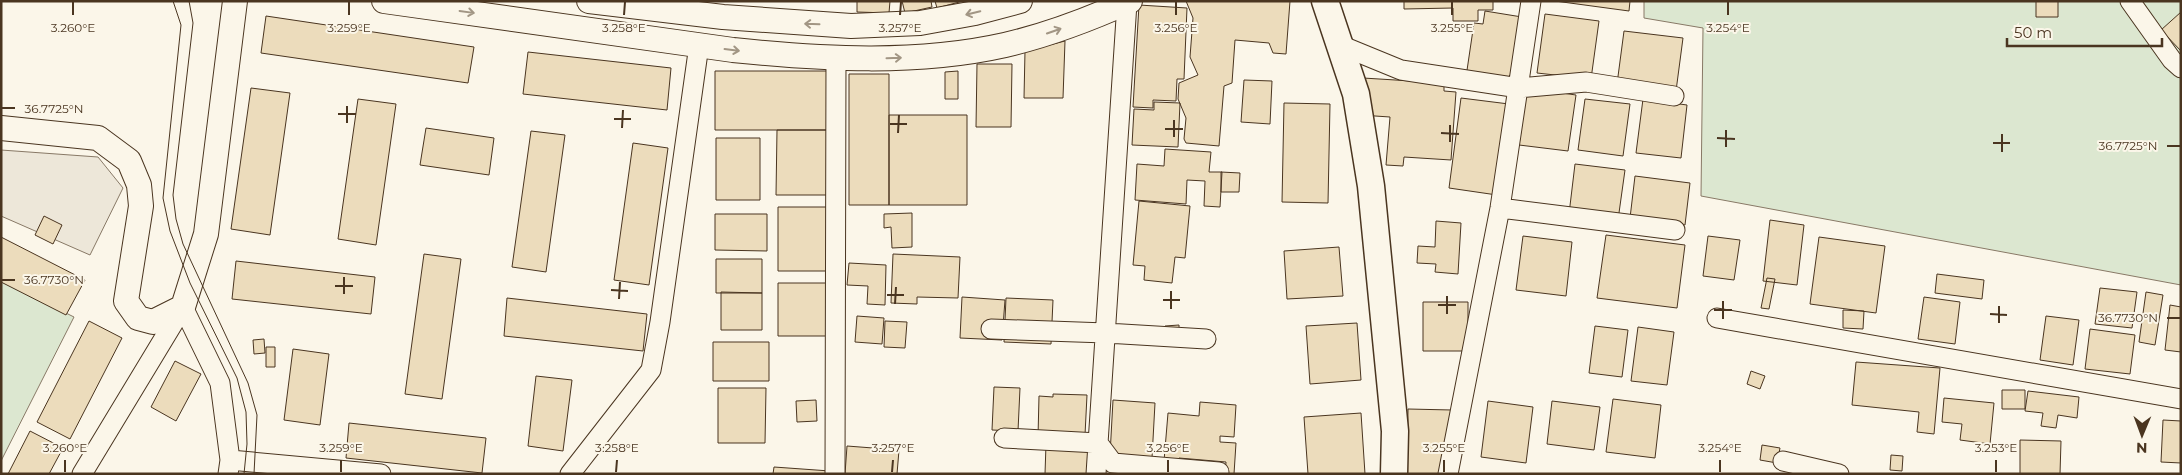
<svg xmlns="http://www.w3.org/2000/svg" width="2182" height="475" font-family="Montserrat,sans-serif">
<rect width="100%" height="100%" fill="#fbf6e9"/>
<!-- green -->
<path fill="#dce7d0" stroke="#887966" d="M1644 1H2181V285L1701 196 1703 28 1644 18Z
M1 281 74 317 1 461Z"/>
<!-- parking -->
<path fill="#ede7d9" stroke="#887966" d="M1 150 98 157 123 188 90 255 1 216Z"/>
<!-- building -->
<path fill="#ecdcbc" stroke="#4a3520" d="M857 1H890L889 13 857 12Z
M902 1H931L932 7 905 13Z
M935 1H963L937 8Z
M1186 1H1290L1286 54 1273 53 1269 43 1235 40 1232 83 1224 86 1219 146 1186 143 1184 139 1186 118 1178 99 1179 83 1198 75 1190 57 1193 18Z
M1404 1H1493V10H1478V21H1453V8L1404 9Z
M1555 1H1630L1629 11Z
M2036 1H2058V17H2036Z
M1139 5 1187 8 1184 79H1177L1176 101 1153 100V108L1133 107Z
M1485 11 1522 17 1512 84 1466 77 1474 23 1483 24Z
M2181 12V51L2161 30Z
M1545 14 1599 21 1591 79 1537 73Z
M266 16 474 47 468 83 261 53Z
M1624 31 1683 38 1676 91 1617 84Z
M1065 41 1063 98H1024L1025 51Z
M528 52 671 68 667 110 523 94Z
M977 64H1012L1011 127H976Z
M715 71H828V130H715Z
M958 71V99H945V72Z
M849 74H889V205H849Z
M1363 78 1444 83V91L1456 92 1451 160 1404 157 1403 166 1386 165 1390 117 1360 115Z
M1244 80 1272 81 1270 124 1241 122Z
M251 88 290 93 270 235 231 229Z
M1527 88 1576 95 1568 151 1519 145Z
M1461 98 1509 104 1497 195 1449 188Z
M358 99 396 104 376 245 338 239Z
M1585 99 1630 104 1623 156 1578 150Z
M1643 99 1687 105 1681 158 1636 153Z
M1154 102 1180 103 1178 147 1132 145 1134 109 1154 110Z
M1284 103 1330 104 1328 203 1282 202Z
M889 115H967V205H889Z
M426 128 494 138 489 175 420 165Z
M777 130H828V195H776Z
M531 131 565 135 546 272 512 267Z
M716 138H760V200H716Z
M633 143 668 148 649 285 614 280Z
M1165 149 1211 152 1209 172H1222L1220 207 1204 206 1205 181 1187 180 1186 204 1135 200 1137 164 1164 166Z
M1575 164 1625 170 1618 220 1569 214Z
M1221 172 1240 173 1239 192H1221Z
M1635 176 1690 183 1685 225 1630 218Z
M1139 201 1190 206 1185 258 1175 257 1172 283 1144 280 1145 266 1133 265Z
M778 207H831L830 271H778Z
M912 213V247L892 248 891 227 884 228V214Z
M715 214H767V251L715 250Z
M44 216 62 225 53 244 35 235Z
M1770 220 1804 225 1797 285 1763 281Z
M1436 221 1461 223 1458 274 1435 272 1436 264 1417 263 1418 246 1435 247Z
M1606 235 1685 245 1677 308 1597 298Z
M1523 236 1572 242 1566 296 1516 290Z
M1708 236 1740 240 1734 280 1703 276Z
M1 237 85 280 66 315 1 282Z
M1819 237 1885 246 1876 313 1810 304Z
M1339 247 1343 296 1287 299 1284 251Z
M424 254 461 259 442 399 405 394Z
M893 254 960 257 958 298 917 297V304L891 303Z
M716 259H762V293H716Z
M236 261 375 277 371 314 232 299Z
M849 263 886 265 885 305 867 304 868 286 847 285Z
M1937 274 1984 280 1982 299 1935 293Z
M1767 278 1775 279 1769 309 1761 308Z
M778 283H827V336H778Z
M2100 288 2137 292 2132 328 2095 324Z
M721 292 762 293V330H721Z
M2146 292 2163 295 2155 345 2139 342Z
M962 297 1005 300 1002 340 960 338Z
M1924 297 1960 302 1955 344 1918 339Z
M507 298 647 314 643 351 504 336Z
M1006 298 1053 300 1051 344 1004 342Z
M1423 302H1468V351H1423Z
M2170 305 2181 307V352L2165 350Z
M1843 310 1864 311 1863 329 1843 328Z
M857 316 884 318 882 344 855 342Z
M2046 316 2079 320 2073 365 2040 360Z
M89 321 122 338 70 439 37 422Z
M885 321 907 322 905 348 884 347Z
M1357 323 1361 380 1310 384 1306 326Z
M1179 325V333L1165 334V326Z
M1595 326 1628 330 1622 377 1589 373Z
M1638 327 1674 332 1667 385 1631 381Z
M2090 329 2135 335 2130 374 2085 369Z
M264 339 265 353 254 354 253 340Z
M713 342H769V381H713Z
M266 347H275V367H266Z
M293 349 329 354 320 425 284 420Z
M175 361 201 374 176 421 151 407Z
M1856 362 1940 368 1934 434 1917 432 1919 412 1852 405Z
M1751 371 1765 376 1760 389 1747 384Z
M536 376 572 380 563 451 528 446Z
M994 387 1020 388 1018 431 992 430Z
M718 388H766L765 443H718Z
M2002 390H2025V409H2002Z
M2028 391 2079 397 2077 418 2058 415 2056 428 2041 426 2043 413 2025 411Z
M1053 394 1087 395 1085 435 1038 437 1039 396 1053 397Z
M1944 398 1994 403 1990 444 1960 440 1962 424 1942 422Z
M1613 399 1661 405 1655 458 1606 452Z
M816 400 817 421 797 422 796 401Z
M1113 400 1155 403 1152 458 1110 455Z
M1488 401 1533 407 1526 463 1481 457Z
M1552 401 1600 407 1594 450 1547 444Z
M1200 402 1236 405 1234 437 1220 436V442L1236 443 1234 474H1225L1226 462 1179 458V462L1164 461 1168 413 1199 416Z
M1408 409 1452 410 1451 474H1407Z
M1361 413 1365 474H1308L1304 417Z
M2163 420 2181 421V463L2161 462Z
M349 423 486 438 482 473 346 458Z
M30 431 63 448 49 474H8Z
M2020 440 2061 441 2060 474H2020Z
M1046 444 1088 446 1087 474H1045Z
M1762 445 1780 448 1777 463 1760 460Z
M847 446 899 450 897 474H845Z
M1891 455 1903 456 1902 471 1890 470Z
M774 467 830 471V474H773Z"/>
<g fill="none" stroke-linecap="round" stroke-linejoin="round">
<!-- minor casing -->
<g stroke="#4a3520" stroke-width="21">
<path id="minor" d="M2130 1 2172 60 2181 68
M1340 45 1401 70 1519 88 1586 82 1674 96
M1500 208 1675 230
M183 307 220 383 230 460 228 474
M1717 318 2181 399
M991 329 1106 333 1206 339
M1004 438 1098 443 1113 463 1219 472
M230 460 381 474
M1783 461 1839 474
M82 474 183 307
M570 474 651 370 660 322 699 45
M835 474 836 57
M1096 474 1127 3
M1448 474 1500 208 1531 1"/>
</g>
<!-- tertiary casing -->
<g stroke="#4a3520" stroke-width="26">
<path id="tertiary" d="M384 1 733 50C822 59 916 65 1005 45 1048 35 1090 19 1130 1
M589 1 723 17 851 26 920 23 975 13 1020 1
M1 128 98 138 129 161 139 185 141 206 126 301 138 318 153 322 183 307 206 234 235 1"/>
</g>
<!-- secondary casing -->
<g stroke="#4a3520" stroke-width="29">
<path id="secondary" d="M1325 1 1356 94 1371 186 1395 431 1394 474"/>
</g>
<!-- minor -->
<use href="#minor" stroke="#fbf6e9" stroke-width="19"/>
<!-- tertiary -->
<use href="#tertiary" stroke="#fbf6e9" stroke-width="24"/>
<!-- secondary -->
<use href="#secondary" stroke="#fbf6e9" stroke-width="26"/>
<!-- tram -->
<path stroke="#4a3520" stroke-width="1" d="M173 1 181 25 163 198 170 231 190 283 237 378 246 412 247 444 244 474
M189 1 193 23 173 195 176 219 183 244 248 383 257 415 254 474"/>
</g>
<!-- one-way arrows -->
<defs><path id="oneway-shaft" d="M-6 0H5M1.5-3L5.5 0L1.5 3" fill="none" stroke-width="1.6" stroke-linecap="round" stroke-linejoin="round" transform="scale(1.25)"/></defs>
<g stroke="#a29684">
<use href="#oneway-shaft" transform="translate(467 12) rotate(8)"/>
<use href="#oneway-shaft" transform="translate(973 13) rotate(167)"/>
<use href="#oneway-shaft" transform="translate(812 24) rotate(-178)"/>
<use href="#oneway-shaft" transform="translate(1054 31) rotate(-19)"/>
<use href="#oneway-shaft" transform="translate(732 50) rotate(7)"/>
<use href="#oneway-shaft" transform="translate(894 58) rotate(-2)"/>
</g>
<!-- ticks -->
<path fill="none" stroke="#4a3520" stroke-width="2" d="M73 15V2M349 15V2M624 15 625 2M900 15 901 2M1176 15V2M1452 15V2M1728 15V2M2 108H15M338 114H356M614 119H631M347 123V106M890 124H907M622 128 623 110M1165 129H1183M898 133 899 115M1441 133 1459 134M1174 137V120M1717 138 1735 139M1450 142V125M1993 143H2010M2167 146H2180M1726 147V130M2002 152V134M2 280H15M335 286H353M611 290 628 291M344 294V277M887 295H904M619 299 620 282M1163 300H1180M895 304 896 287M1438 305H1456M1171 309V291M1714 310H1732M1447 314V296M1990 314 2007 315M2167 318H2180M1723 319V301M1999 323V306M65 472V460M341 472V460M616 472 617 460M892 472 893 460M1168 472V460M1444 472V460M1720 472V460M1996 472V460"/>
<g font-size="12" text-anchor="middle" fill="#4a3520" stroke="#fbf6e9" stroke-width="4" stroke-linejoin="round" paint-order="stroke">
<text x="73" y="32">3.260°E</text>
<text x="349" y="32">3.259°E</text>
<text x="624" y="32">3.258°E</text>
<text x="900" y="32">3.257°E</text>
<text x="1176" y="32">3.256°E</text>
<text x="1452" y="32">3.255°E</text>
<text x="1728" y="32">3.254°E</text>
<text x="54" y="113">36.7725°N</text>
<text x="2128" y="150">36.7725°N</text>
<text x="54" y="284">36.7730°N</text>
<text x="2128" y="322">36.7730°N</text>
<text x="65" y="452">3.260°E</text>
<text x="341" y="452">3.259°E</text>
<text x="617" y="452">3.258°E</text>
<text x="893" y="452">3.257°E</text>
<text x="1168" y="452">3.256°E</text>
<text x="1444" y="452">3.255°E</text>
<text x="1720" y="452">3.254°E</text>
<text x="1996" y="452">3.253°E</text>
</g>
<!-- border -->
<rect width="2182" height="475" fill="none" stroke="#4a3520" stroke-width="5"/>
<!-- north arrow -->
<g transform="translate(2142 435) rotate(181)" stroke="#fbf6e9" stroke-width="4" paint-order="stroke">
<path d="M0-4L9 19L0 12L-9 19Z" fill="#4a3520"/>
<text y="-8" font-size="14" font-weight="bold" text-anchor="middle" fill="#4a3520">N</text>
</g>
<!-- scale -->
<path d="M2007 38v8h155v-8" fill="none" stroke="#4a3520" stroke-width="2.5"/>
<text x="2014" y="38" font-size="15" fill="#4a3520" stroke="#fbf6e9" stroke-width="4" paint-order="stroke">50 m</text>
</svg>
